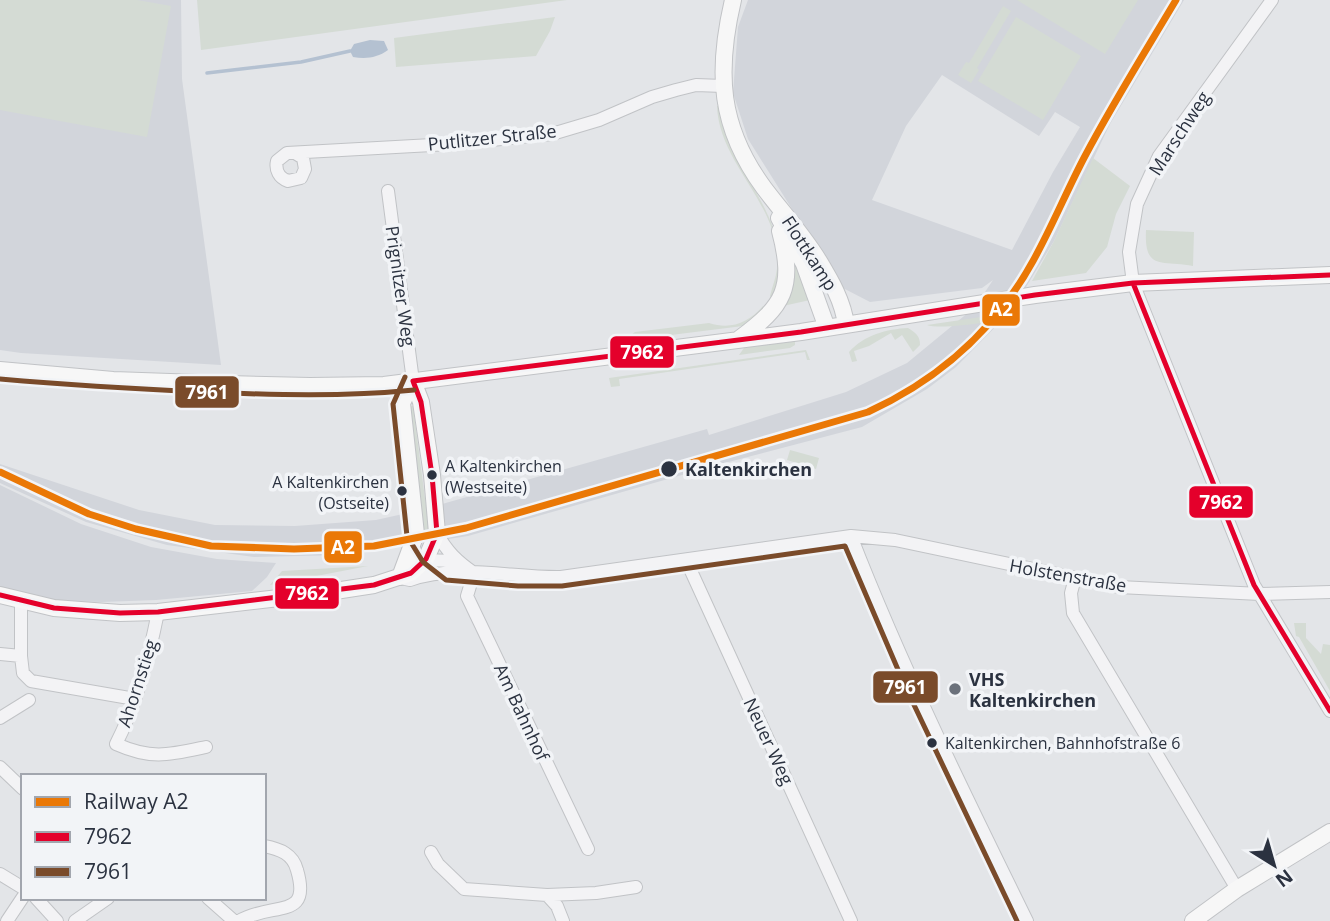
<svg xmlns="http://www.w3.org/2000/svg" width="1330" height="921" font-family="'Open Sans',sans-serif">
<rect width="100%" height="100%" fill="#e3e5e8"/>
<!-- built -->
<path fill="#d2d5db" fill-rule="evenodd" d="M0 0H181L182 79 221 365 21 353 0 350Z
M748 0H1184L1110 124 1054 241 1012 310 956 367 927 389 862 427 717 465 468 536 342 555 254 557 167 545 86 522 0 483V464L139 510 215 525 295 526 376 520 421 510 707 429 709 435 846 392 907 363 975 307 993 280 982 288 870 302 841 287 748 139 733 93 738 27ZM942 75 1039 136 1055 112 1080 127 1053 172 1012 250 872 200 906 126Z
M0 485 81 524 151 547 217 559 276 563 267 577 252 591 156 600 102 602 55 601 0 590Z"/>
<!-- green -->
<path fill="#d4dbd4" d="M0 0H137L171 6 147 137 0 110Z
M197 0H567L201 50Z
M1017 0H1138L1105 54Z
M1003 6 1011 11 977 68 979 70 971 83 958 75 966 62 969 63Z
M555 17 550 31 536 56 396 67 394 38Z
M1016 17 1081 56 1043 120 978 81Z
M717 106H719C728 173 804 228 772 298L770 296C772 287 776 278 777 269 784 207 719 166 717 106Z
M1093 158 1130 186 1116 214 1107 247 1086 273 1032 281 1054 241Z
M1146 230 1194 232 1193 266C1161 260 1144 271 1146 230Z
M791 256 810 300 783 306Z
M763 306 767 308 757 319 743 326 631 340 630 336 635 332 709 323C731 330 748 323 763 306Z
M1015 312C1006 322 940 330 927 325Z
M908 328C916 333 920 336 920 345L913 352 902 335 895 340 891 333 869 346 854 351 857 361 852 362 849 352C864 335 887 329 908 328Z
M795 341V345L790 348 739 355 744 348Z
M806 350 810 360H807L805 352 619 379 620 386 611 387 609 378Z
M413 406 429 529 422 530 418 476 407 407Z
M790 450 819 458 816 469 787 460Z
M368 566 270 585 282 571Z
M1294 623H1306V638L1321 654 1323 644 1330 645V691L1299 637 1296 636Z"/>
<!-- water -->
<path fill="#b4c1d1" d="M370 40 384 41 388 50C377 58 366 59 353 57L350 51 354 44Z"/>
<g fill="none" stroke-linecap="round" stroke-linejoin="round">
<!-- stream -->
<path stroke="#b4c1d1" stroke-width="3.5" d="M207 73 301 62 350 51"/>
<!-- street casing -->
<g stroke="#c1c3c6" stroke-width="14">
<path id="street" d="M1272 0 1159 156 1137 204 1129 252 1133 283 1254 585 1330 711
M295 153 303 158 305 169 301 178 288 181C279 178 275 170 277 161L287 153 450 144 552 134 599 120 652 97 676 90 696 85 723 86
M388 191 413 381
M437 533C446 551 458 562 474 573
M851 536C902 667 965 795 1027 921
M419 560 457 561
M686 560 851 921
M474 573 467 596 588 849
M1075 578 1071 593 1073 613 1237 889
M405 579 410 580C457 563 512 578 561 577L851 536 895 540 1119 587 1260 594 1330 592
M158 612C149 658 137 703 116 744 152 760 169 755 206 747
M0 654 21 656V600
M21 656 23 673 31 681 135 699
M0 718 29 700
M0 767 23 789
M431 852 438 864 464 889 547 895 557 906 563 921
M0 874 23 888
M547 895 596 893 636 887
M36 898 57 921
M208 898 234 921
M7 921 23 897
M75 921 108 898
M239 921C273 901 312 921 297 870 293 854 280 849 264 846"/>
</g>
<!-- secondary casing -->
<g stroke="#c1c3c6" stroke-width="18">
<path id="secondary" d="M733 0C716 72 719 127 764 188 783 213 803 235 819 261 831 281 843 301 846 325
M779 218 804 264 827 328
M739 339C784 306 795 288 780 231
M0 370 113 380 227 384 310 386 384 385 801 332 1035 295 1133 283 1330 275
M400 577 416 534 402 403 413 381
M0 595 54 608 120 613 158 612 322 593 374 585 411 573 426 559 437 533 432 475 421 402 413 381
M1193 921 1237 889 1330 832"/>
</g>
<!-- street -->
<use href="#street" stroke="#f3f3f5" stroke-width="12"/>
<!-- secondary -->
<use href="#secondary" stroke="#f7f7f7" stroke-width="16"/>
<!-- bus-1 casing -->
<g stroke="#f2f4f7" stroke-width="10">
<path id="bus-1" d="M1133 283 1254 585 1330 711
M413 381 801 332 1035 295 1133 283 1330 275
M0 595 54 608 120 613 158 612 374 585 411 573 426 559 437 533 432 475 421 402 413 381"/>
</g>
<!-- bus-2 casing -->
<g stroke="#f2f4f7" stroke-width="10">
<path id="bus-2" d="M405 377 393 404 407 536 423 562 446 580 518 586H562L845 546 905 686 1017 921
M0 379C68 385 136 389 204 392 274 395 344 397 414 390"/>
</g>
<!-- bus-1 -->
<use href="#bus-1" stroke="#e4002b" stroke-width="5"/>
<!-- bus-2 -->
<use href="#bus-2" stroke="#7a4b2a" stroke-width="5"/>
<!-- rail-1 casing -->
<g stroke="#f2f4f7" stroke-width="12">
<path id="rail-1" d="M0 472 89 514 136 529 211 546 294 549 374 546 466 528 868 412C940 379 995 330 1033 261 1052 227 1067 190 1085 156 1113 103 1145 52 1176 0"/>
</g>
<!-- rail-1 -->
<use href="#rail-1" stroke="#ea7806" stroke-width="7"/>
</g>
<!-- markers -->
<g fill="#2b3240" stroke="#f2f4f7" stroke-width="2.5">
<circle cx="669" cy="469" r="9"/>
<circle cx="432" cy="475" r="6"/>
<circle cx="402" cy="491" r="6"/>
<circle cx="932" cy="743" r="6"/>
</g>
<circle fill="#6b717b" stroke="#f2f4f7" stroke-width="2.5" cx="955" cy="689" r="7"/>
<g text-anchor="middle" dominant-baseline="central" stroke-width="7" stroke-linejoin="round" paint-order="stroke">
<!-- bus labels -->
<g font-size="16" fill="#2b3240" stroke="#f2f4f7" text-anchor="start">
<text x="445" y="466">A Kaltenkirchen<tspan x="445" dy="21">(Westseite)</tspan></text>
<text x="389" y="482" text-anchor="end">A Kaltenkirchen<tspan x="389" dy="21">(Ostseite)</tspan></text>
<text x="945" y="743">Kaltenkirchen, Bahnhofstraße 6</text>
</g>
<!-- street labels -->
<g font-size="18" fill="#2b3240" stroke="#f2f4f7">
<text transform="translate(1179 133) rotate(-57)">Marschweg</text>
<text transform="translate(492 137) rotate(-6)">Putlitzer Straße</text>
<text transform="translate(810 253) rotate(57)">Flottkamp</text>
<text transform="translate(401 286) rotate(82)">Prignitzer Weg</text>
<text transform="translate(1068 575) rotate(10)">Holstenstraße</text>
<text transform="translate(137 683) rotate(-72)">Ahornstieg</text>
<text transform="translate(522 712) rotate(65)">Am Bahnhof</text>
<text transform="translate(769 741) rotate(65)">Neuer Weg</text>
</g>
<!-- stop labels -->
<g font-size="18" font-weight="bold" fill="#2b3240" stroke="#f2f4f7" text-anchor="start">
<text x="685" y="469">Kaltenkirchen</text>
</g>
<!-- poi labels -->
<g font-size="18" font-weight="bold" fill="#2b3240" stroke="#f2f4f7" text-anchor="start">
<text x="969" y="679">VHS<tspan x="969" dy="21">Kaltenkirchen</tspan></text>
</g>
</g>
<g stroke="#f2f4f7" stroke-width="2.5">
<rect x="981" y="293" width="40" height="34" rx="7" fill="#ea7806"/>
<rect x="609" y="335" width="66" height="34" rx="7" fill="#e4002b"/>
<rect x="174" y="375" width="66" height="34" rx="7" fill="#7a4b2a"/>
<rect x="1188" y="485" width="66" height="34" rx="7" fill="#e4002b"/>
<rect x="323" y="530" width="40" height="34" rx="7" fill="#ea7806"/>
<rect x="274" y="577" width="66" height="33" rx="7" fill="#e4002b"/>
<rect x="872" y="670" width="67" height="34" rx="7" fill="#7a4b2a"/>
</g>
<g font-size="19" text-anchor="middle" font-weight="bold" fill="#fff">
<text x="1001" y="316">A2</text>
<text x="642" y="359">7962</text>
<text x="207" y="399">7961</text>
<text x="1221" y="509">7962</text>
<text x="343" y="554">A2</text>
<text x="307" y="600">7962</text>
<text x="905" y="694">7961</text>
</g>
<!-- legend -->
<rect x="21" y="774" width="245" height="126" fill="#f2f4f7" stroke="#a2a6ae" stroke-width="2"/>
<rect x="35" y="797" width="35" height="10" fill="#ea7806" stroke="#a2a6ae" stroke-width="2"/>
<text x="84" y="809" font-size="21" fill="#2b3240">Railway A2</text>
<rect x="35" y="832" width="35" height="10" fill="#e4002b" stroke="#a2a6ae" stroke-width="2"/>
<text x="84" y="844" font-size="21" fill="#2b3240">7962</text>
<rect x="35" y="867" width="35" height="10" fill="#7a4b2a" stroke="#a2a6ae" stroke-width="2"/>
<text x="84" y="879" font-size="21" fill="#2b3240">7961</text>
<!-- north arrow -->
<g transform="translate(1274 865) rotate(143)" stroke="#f2f4f7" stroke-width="5" paint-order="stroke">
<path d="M0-5L12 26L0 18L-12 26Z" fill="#2b3240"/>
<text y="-10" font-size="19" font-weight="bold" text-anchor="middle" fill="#2b3240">N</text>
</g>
</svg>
